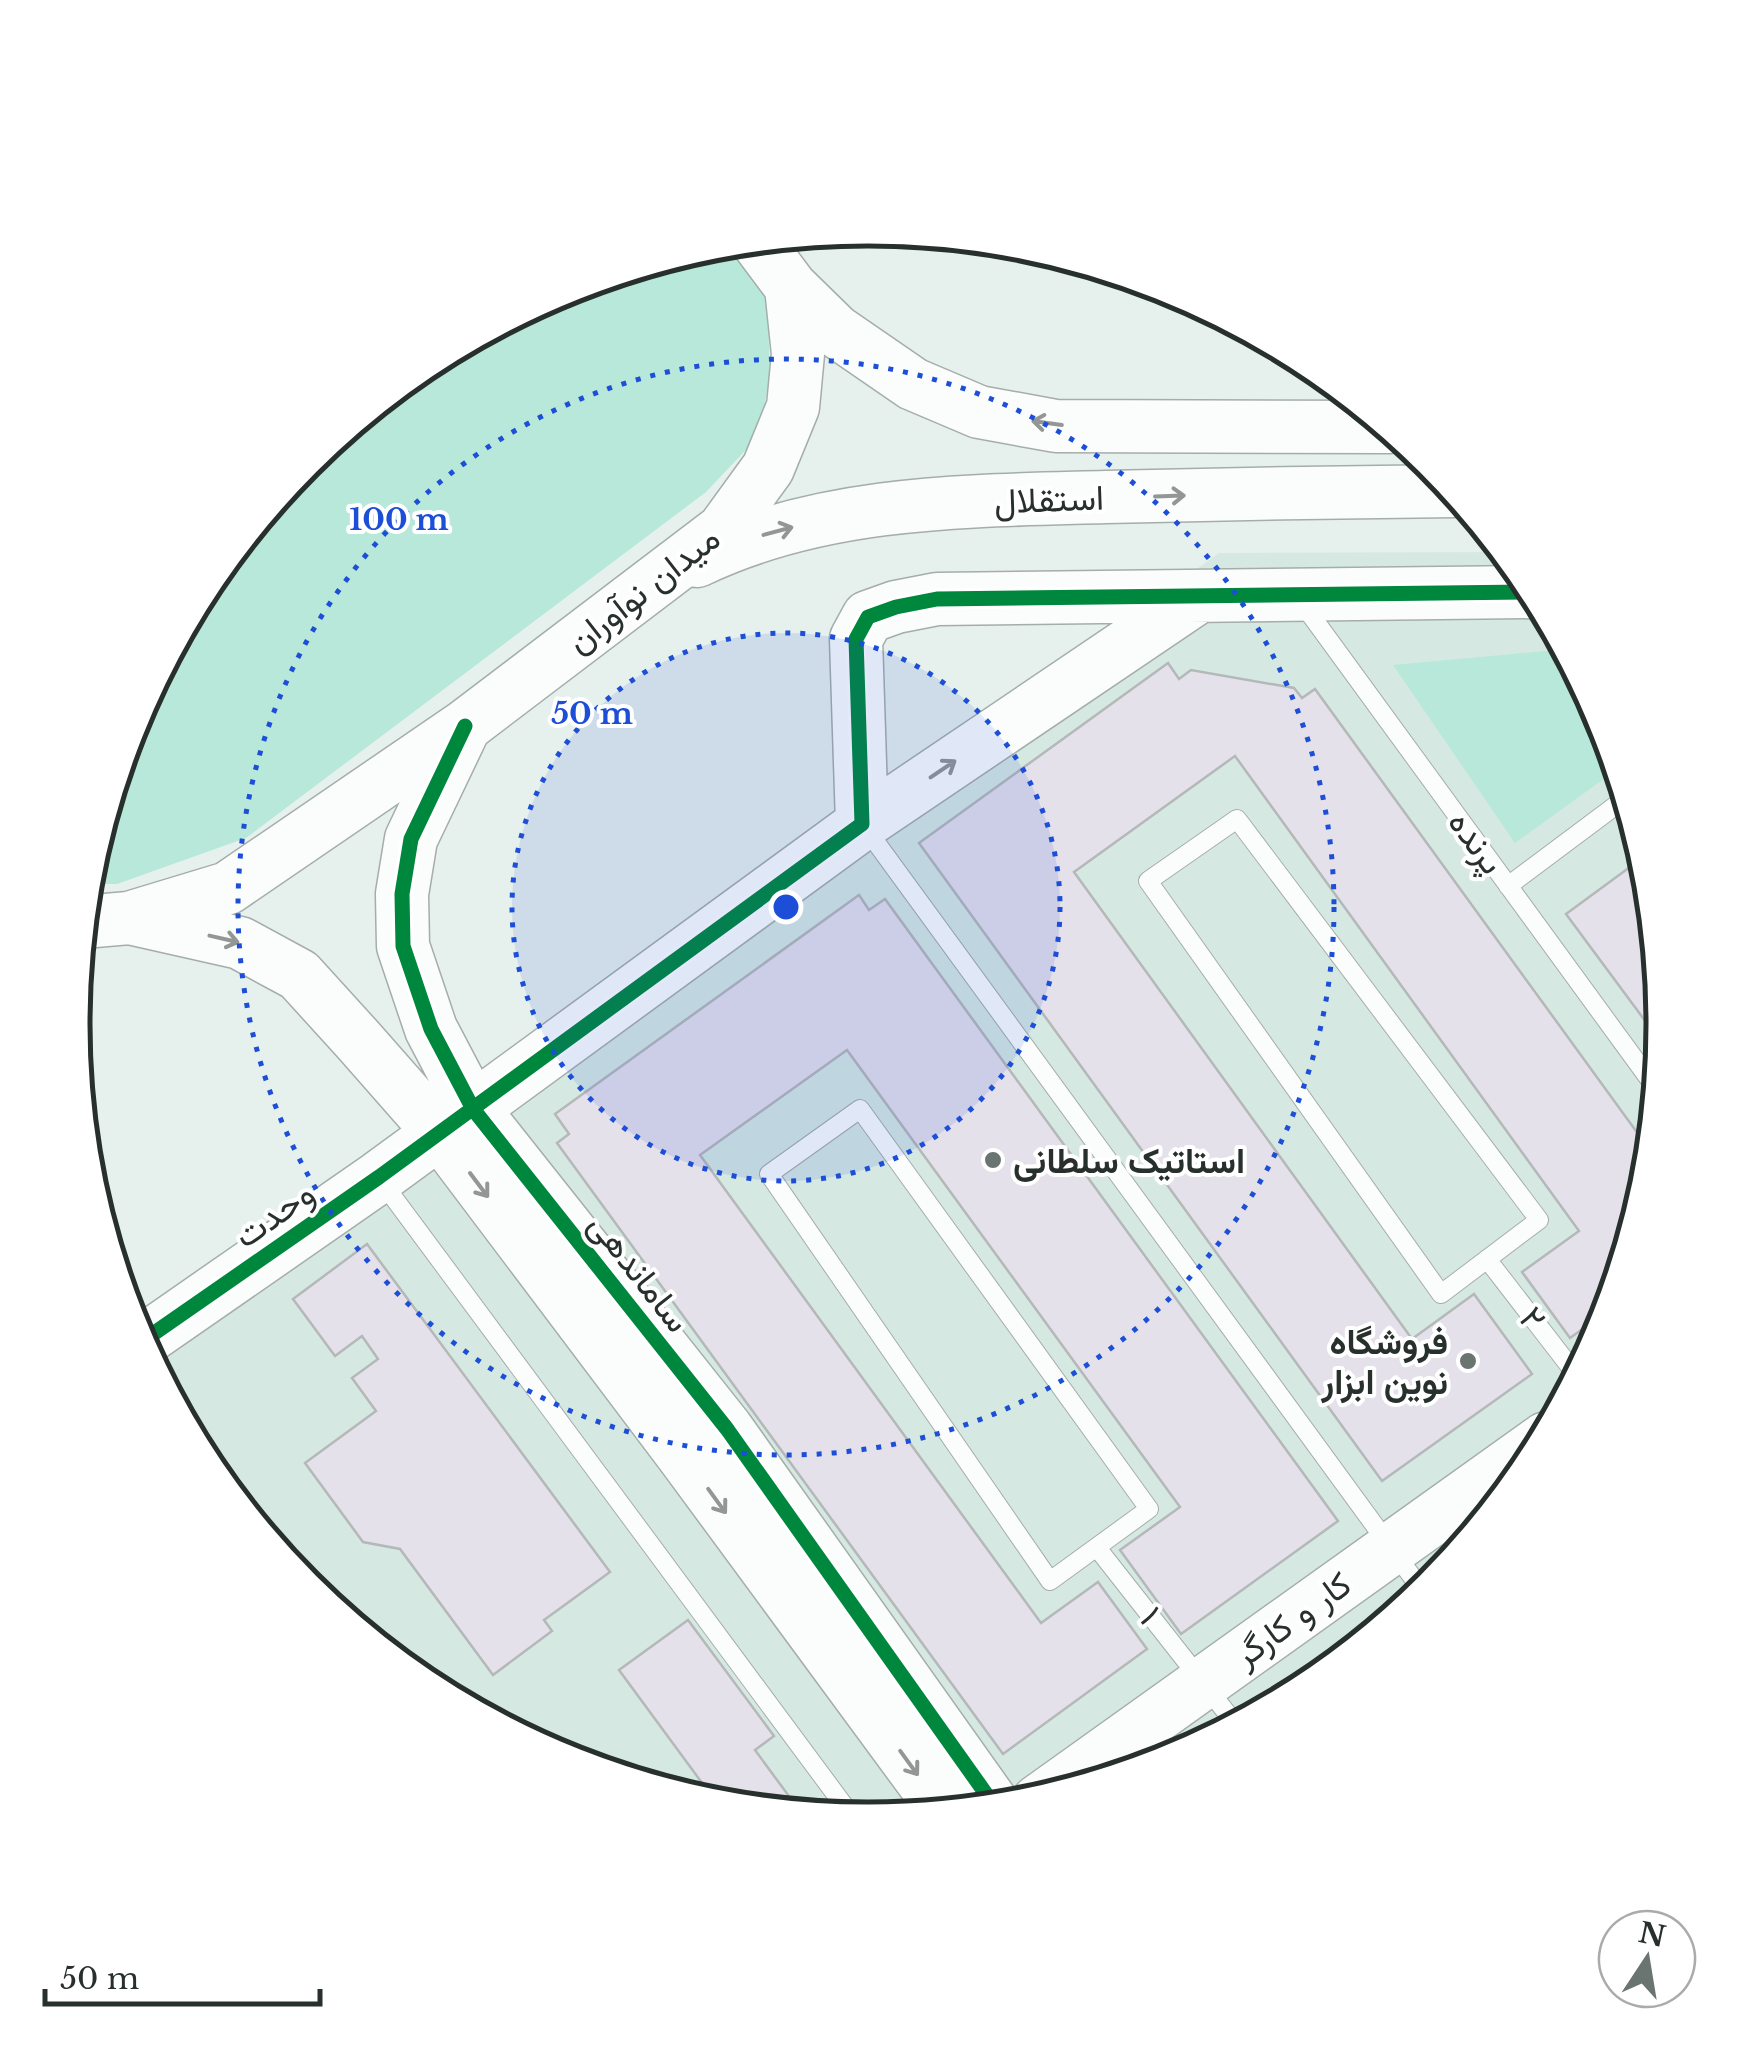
<svg xmlns="http://www.w3.org/2000/svg" width="1737" height="2049" font-family="'Libre Baskerville',Vazirmatn,serif">
<rect width="100%" height="100%" fill="#e6f1ed"/>
<!-- built -->
<path fill="#d5e9e2" d="M1505 552 1531 583 1604 720 1649 870 1664 1025 1649 1180 1604 1330 1530 1467 1431 1588 1310 1687 1173 1760 1023 1805 868 1820 713 1805 563 1760 426 1686 305 1587 206 1466 133 1329 1219 553Z"/>
<!-- green -->
<path fill="#b7e8d9" d="M726 242 767 290 770 375 759 436 706 492 246 838 117 884H86L88 869 133 719 207 582 306 461 427 362 564 289Z
M1566 649 1604 720 1619 768 1515 843 1393 665Z"/>
<!-- building -->
<path fill="#e4e1ea" stroke="#b5b8b9" stroke-width="2.5" d="M1168 663 1179 679 1191 670 1294 688 1302 698 1315 689 1652 1153 1649 1180 1610 1309 1570 1338 1522 1272 1579 1231 1235 756 1074 872 1412 1339 1474 1294 1532 1374 1382 1481 919 843Z
M1645 856 1664 1025 1663 1045 1566 914Z
M859 895 869 910 885 899 1338 1521 1181 1634 1120 1550 1180 1507 847 1050 700 1155 1041 1623 1098 1582 1147 1649 1003 1754 557 1143 569 1134 555 1114Z
M367 1244 610 1572 544 1620 552 1631 493 1675 400 1549 363 1542 305 1463 376 1411 352 1378 378 1359 362 1336 335 1356 293 1299Z
M688 1620 774 1736 755 1750 802 1814 719 1806 619 1670Z"/>
<g fill="none" stroke-linecap="round" stroke-linejoin="round">
<!-- lane casing -->
<g stroke="#a5adaa" stroke-width="20">
<path id="lane" d="M1302 603 1658 1091
M1237 819 1539 1220 1441 1294 1148 881Z
M864 826 1424 1593
M1508 886 1627 797
M860 1109 1149 1509 1050 1581 769 1174Z
M382 1182 854 1819
M1487 1259 1578 1377
M1098 1549 1237 1726"/>
</g>
<!-- secondary casing -->
<g stroke="#a5adaa" stroke-width="55">
<path id="secondary" d="M791 287 836 331 913 384 979 412 1056 426 1390 427
M697 561C824 500 968 501 1106 497 1223 494 1339 492 1456 491
M465 726 411 839 402 894 403 946 431 1029 473 1109 727 1429 996 1808
M862 824 1198 597
M129 918 240 943 299 975 359 1041 439 1132 684 1457 946 1813
M83 922 129 918 228 888 465 726 723 530 768 468 793 407 798 354 791 287 756 240
M140 1343 379 1177 862 824 856 639 868 617 896 607 937 599 1535 592
M1038 1801 1546 1438"/>
</g>
<!-- lane -->
<use href="#lane" stroke="#fbfdfc" stroke-width="18"/>
<!-- secondary -->
<use href="#secondary" stroke="#fbfdfc" stroke-width="52"/>
<!-- cycleway casing -->
<g stroke="#fff" stroke-width="21">
<path id="cycleway" d="M465 726 411 839 402 894 403 946 431 1029 473 1109 727 1429 996 1808
M140 1343 379 1177 862 824 856 639 868 617 896 607 937 599 1535 592"/>
</g>
<!-- cycleway -->
<use href="#cycleway" stroke="#00873e" stroke-width="15"/>
</g>
<!-- one-way arrows -->
<defs><path id="oneway-shaft" d="M-6 0H5M1.5-3L5.5 0L1.5 3" fill="none" stroke-width="1.6" stroke-linecap="round" stroke-linejoin="round" transform="scale(2.5)"/></defs>
<g stroke="#929694">
<use href="#oneway-shaft" transform="translate(1047 423) rotate(-172)"/>
<use href="#oneway-shaft" transform="translate(1170 496) rotate(-2)"/>
<use href="#oneway-shaft" transform="translate(778 531) rotate(-15)"/>
<use href="#oneway-shaft" transform="translate(943 769) rotate(-34)"/>
<use href="#oneway-shaft" transform="translate(224 939) rotate(13)"/>
<use href="#oneway-shaft" transform="translate(479 1185) rotate(53)"/>
<use href="#oneway-shaft" transform="translate(717 1501) rotate(54)"/>
<use href="#oneway-shaft" transform="translate(909 1763) rotate(54)"/>
</g>
<!-- distance rings -->
<circle cx="786" cy="907" r="274" fill="#1d4ed8" fill-opacity=".12"/>
<g fill="none" stroke="#1d4ed8" stroke-width="5" stroke-dasharray="5 10">
<circle cx="786" cy="907" r="274"/>
<circle cx="786" cy="907" r="548"/>
</g>
<!-- markers -->
<g fill="#6a7470" stroke="#fff" stroke-width="4">
<circle cx="993" cy="1160" r="10"/>
<circle cx="1468" cy="1361" r="10"/>
</g>
<g text-anchor="middle" dominant-baseline="central" stroke-width="8" stroke-linejoin="round" paint-order="stroke">
<!-- street labels -->
<g font-size="35" fill="#28302d" stroke="#fff">
<text transform="translate(1049 499) rotate(-2)">استقلال</text>
<text transform="translate(643 589) rotate(-38)">میدان نوآوران</text>
<text transform="translate(1477 842) rotate(54)">پرنده</text>
<text transform="translate(274 1214) rotate(-35)">وحدت</text>
<text transform="translate(640 1272) rotate(52)">ساماندهی</text>
<text transform="translate(1533 1318) rotate(52)">۲</text>
<text transform="translate(1151 1615) rotate(51)">۱</text>
<text transform="translate(1292 1619) rotate(-36)">کار و کارگر</text>
</g>
<!-- poi labels -->
<g font-size="35" font-weight="bold" fill="#28302d" stroke="#fff" text-anchor="start">
<text x="1013" y="1160">استاتیک سلطانی</text>
<text x="1448" y="1341" text-anchor="end">فروشگاه<tspan x="1448" dy="40">نوین ابزار</tspan></text>
</g>
</g>
<!-- crop -->
<path d="M0 0H1737V2049H0ZM90 1024a778 778 0 1 1 1556 0a778 778 0 1 1-1556 0Z" fill="#fff" fill-rule="evenodd"/>
<path fill="none" stroke="#28302d" stroke-width="5" d="M90 1024a778 778 0 1 1 1556 0a778 778 0 1 1-1556 0Z"/>
<circle cx="786" cy="907" r="15" fill="#1d4ed8" stroke="#fff" stroke-width="5"/>
<g font-size="30" text-anchor="middle" font-weight="bold" fill="#1d4ed8" stroke="#fff" stroke-width="8" stroke-linejoin="round" paint-order="stroke">
<text x="399" y="530">100 m</text>
<text x="592" y="724">50 m</text>
</g>
<!-- north arrow -->
<g transform="translate(1647 1959) rotate(12)"><circle r="48" fill="#ffffff" stroke="#a9acab" stroke-width="2.5"/>
<path d="M0-8L18 38L0 25L-18 38Z" fill="#6a7470"/>
<text y="-15" font-size="28" font-weight="bold" text-anchor="middle" fill="#28302d">N</text>
</g>
<!-- scale -->
<path d="M45 1989v15h275v-15" fill="none" stroke="#28302d" stroke-width="5"/>
<text x="60" y="1989" font-size="30" fill="#28302d" stroke="#ffffff" stroke-width="8" paint-order="stroke">50 m</text>
</svg>
